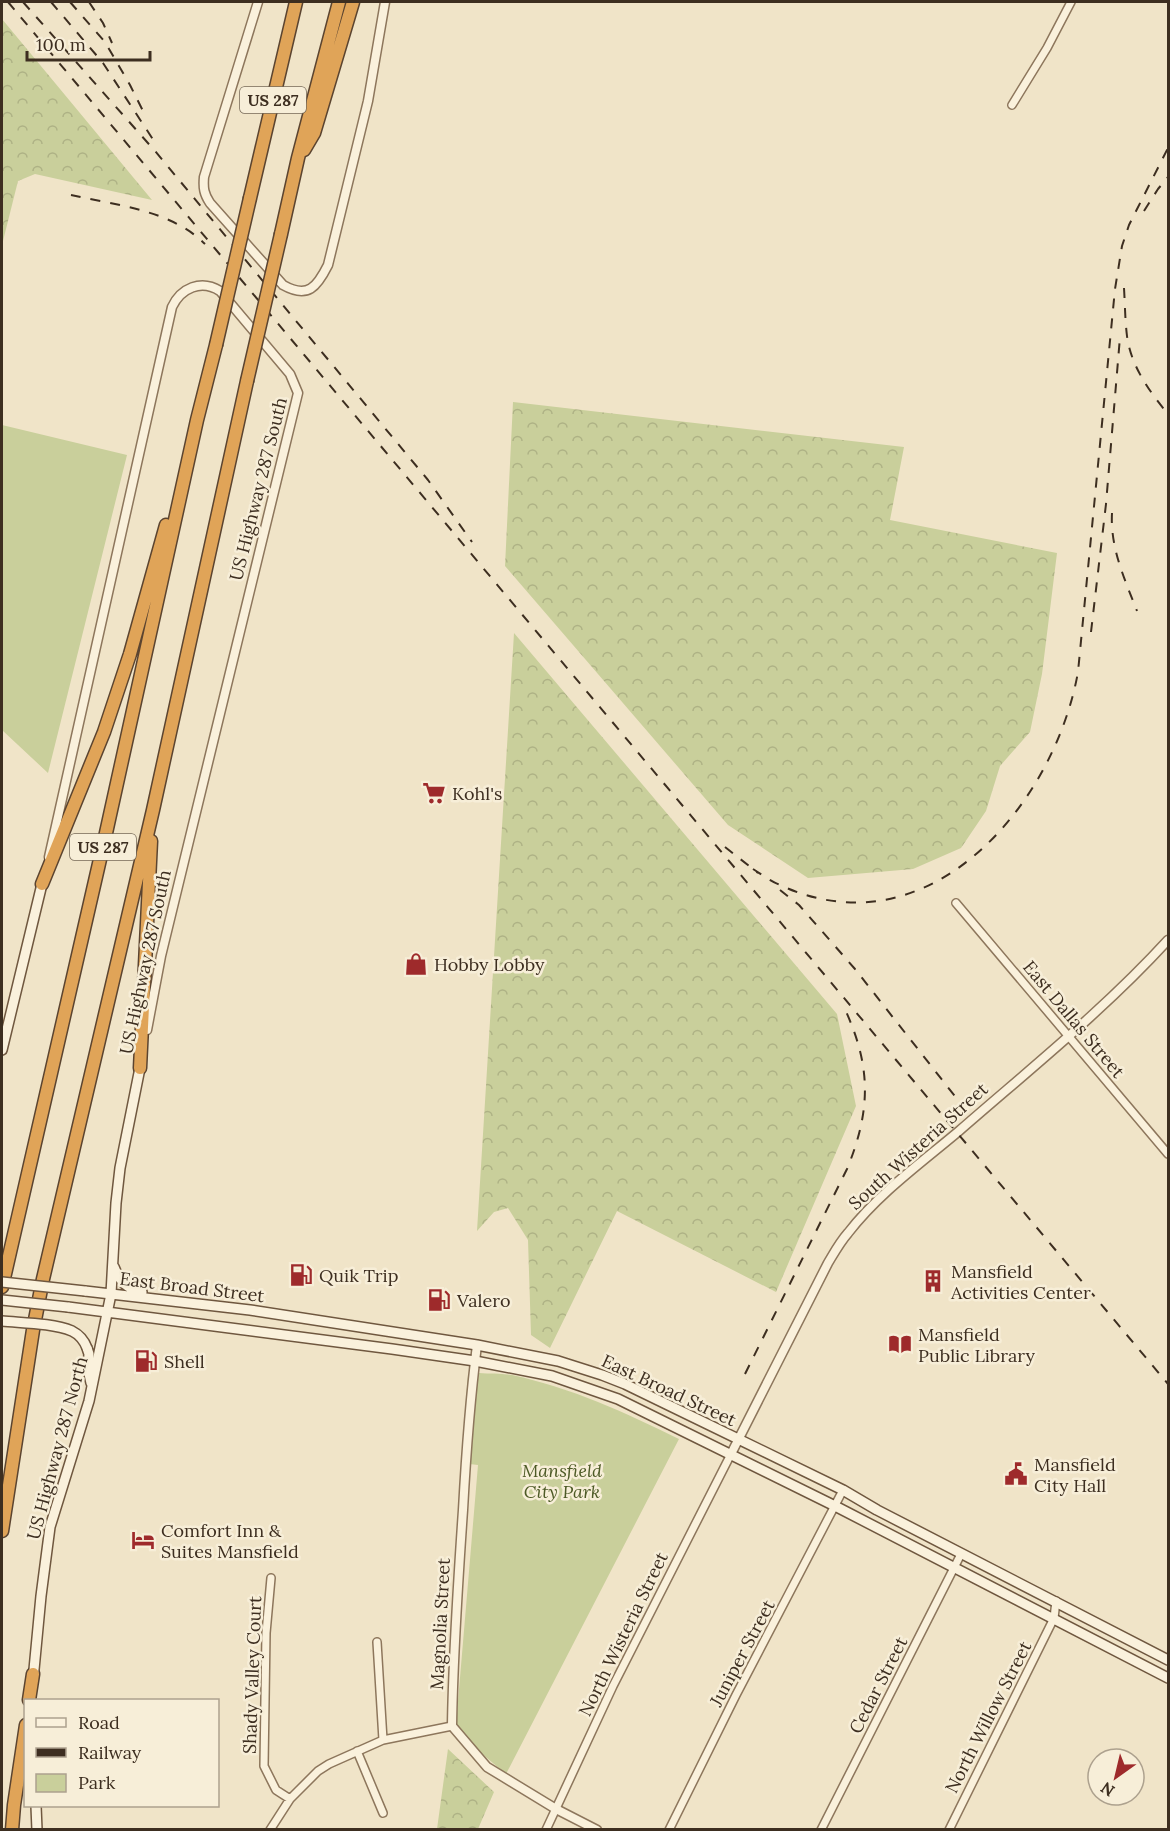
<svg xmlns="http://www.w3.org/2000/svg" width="1170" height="1831" font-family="Lora,serif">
<defs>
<pattern id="forest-crowns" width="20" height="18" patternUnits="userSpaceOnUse" patternTransform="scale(1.5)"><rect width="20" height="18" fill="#c9cf9b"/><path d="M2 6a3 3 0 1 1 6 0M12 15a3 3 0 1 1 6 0" fill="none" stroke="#aeb285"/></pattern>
</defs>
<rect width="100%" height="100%" fill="#f0e4c8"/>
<!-- green -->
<path fill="#c9cf9b" d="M2 425 127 455 48 773 2 730Z
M479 1373C490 1374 501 1373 512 1375 572 1388 624 1412 679 1439L506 1774 475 1748 456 1725 478 1465 461 1463 468 1375Z"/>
<!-- forest -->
<path fill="url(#forest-crowns)" d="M2 19 152 200 35 174 18 181 2 245Z
M513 402 904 447 890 520 1057 553 1042 674 1030 732 1000 766 986 811 961 848 913 869 808 878 728 825 505 566Z
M514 633 837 1014 856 1106 776 1292 617 1211 550 1348 531 1335 528 1240 508 1208 494 1212 477 1231Z
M448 1749 494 1792 478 1829H437Z"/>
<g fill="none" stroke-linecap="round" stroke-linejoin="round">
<!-- minor casing -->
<g stroke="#8d765c" stroke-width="10">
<path id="minor" d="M1012 105 1047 48 1071 2
M956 903 1168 1154
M271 1578 266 1633 264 1766 276 1790 290 1799
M377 1642 383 1740
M357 1751 383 1813
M270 1830 290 1799 318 1771 329 1764 383 1740 452 1726
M546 1830 613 1686 731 1454
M669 1830 736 1695 843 1490
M821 1830 961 1554
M949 1830 1054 1618 1056 1601"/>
</g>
<!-- tertiary casing -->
<g stroke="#8d765c" stroke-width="11">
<path id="tertiary" d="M258 2 204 177C203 188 204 194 210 203L283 285C308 299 317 287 328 265L368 101 385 2
M49 857 172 307C181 288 201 279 220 291L290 374 298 393 161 956 147 1030
M477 1345C470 1400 466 1455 463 1510 458 1582 453 1654 452 1726L487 1767 556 1809 597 1830
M731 1454 828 1263C834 1253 840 1242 848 1233 879 1193 921 1163 959 1131 1030 1069 1105 1009 1168 940"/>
</g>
<!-- secondary casing -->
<g stroke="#6f573f" stroke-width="12">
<path id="secondary" d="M2 1050 42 884
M114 1267C120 1282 127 1289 142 1292
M85 1291 250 1310 477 1345 558 1361 602 1375 625 1384 843 1490 877 1510 1168 1660
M68 1307 392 1349 475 1361 552 1376 618 1399 835 1506 1168 1678
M87 1348 89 1354 88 1369 91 1383
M33 1680 41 1596 50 1527 89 1401 111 1294 116 1203 120 1168 140 1068
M36 1806 37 1830"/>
</g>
<!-- motorway casing -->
<g stroke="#5b4430" stroke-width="15">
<path id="motorway" d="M304 150 314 133 353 2
M250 198 296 2
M281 234 298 158 339 2
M42 884 104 732 130 654 166 525
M140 1068 151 841
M2 1287 106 833 197 420 216 345
M2 1531 33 1330 43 1279 153 810 247 381
M29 1700 33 1674
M12 1830 14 1805 26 1725"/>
</g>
<!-- minor -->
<use href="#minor" stroke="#faf1dc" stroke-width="7"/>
<!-- tertiary -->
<use href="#tertiary" stroke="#faf1dc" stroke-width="8"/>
<!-- secondary -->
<use href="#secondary" stroke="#faf1dc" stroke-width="9"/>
<!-- motorway -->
<use href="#motorway" stroke="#e0a458" stroke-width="12"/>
<!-- rail -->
<path stroke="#3d2e20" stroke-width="2" stroke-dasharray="10 10" stroke-linecap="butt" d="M8 2 1168 1384
M23 2 155 151 428 480 472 542
M51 2 103 63 156 144
M70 2 105 42 130 85 143 111
M89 2 103 23 112 43
M71 195C116 205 171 210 205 244
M1144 211 1158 189 1168 177
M1124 288C1125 304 1125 320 1127 336 1131 366 1149 391 1168 414
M1112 513C1110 548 1125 580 1137 611
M1091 632 1106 504 1120 337
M725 847 758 873
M753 869C761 874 770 881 780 885 928 954 1054 806 1078 672L1115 289 1122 246 1129 225 1168 148
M780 890 799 905 855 969 965 1109
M745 1374 847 1169C872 1108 871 1064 843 1005"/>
<!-- secondary-bridge casing -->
<g stroke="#6f573f" stroke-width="12" stroke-linecap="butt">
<path id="secondary-bridge" d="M2 1282 85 1291
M2 1300 68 1307
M2 1321C23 1323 53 1323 72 1331 80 1335 84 1340 87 1348"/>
</g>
<!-- motorway-bridge casing -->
<g stroke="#5b4430" stroke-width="15" stroke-linecap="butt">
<path id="motorway-bridge" d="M216 345 250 198
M247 381 281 234"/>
</g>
<!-- secondary-bridge -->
<use href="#secondary-bridge" stroke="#faf1dc" stroke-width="9"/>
<!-- motorway-bridge -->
<use href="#motorway-bridge" stroke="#e0a458" stroke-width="12"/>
</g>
<!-- icons -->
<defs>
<g id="supermarket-bare" transform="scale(1.8)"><path d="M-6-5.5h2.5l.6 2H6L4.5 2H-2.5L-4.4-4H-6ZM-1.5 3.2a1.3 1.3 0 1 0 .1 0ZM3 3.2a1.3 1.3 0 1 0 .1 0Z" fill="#9e2a2b" stroke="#f7eed8" stroke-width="2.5" paint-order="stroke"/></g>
<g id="shop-bare" transform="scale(1.8)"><path d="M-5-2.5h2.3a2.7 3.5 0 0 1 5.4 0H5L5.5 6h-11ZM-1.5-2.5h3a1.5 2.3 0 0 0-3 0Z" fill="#9e2a2b" stroke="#f7eed8" stroke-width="2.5" paint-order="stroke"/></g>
<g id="fuel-bare" transform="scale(1.8)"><path d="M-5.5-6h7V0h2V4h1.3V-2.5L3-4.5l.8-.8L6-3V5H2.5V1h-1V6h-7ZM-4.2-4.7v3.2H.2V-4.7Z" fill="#9e2a2b" stroke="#f7eed8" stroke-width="2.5" paint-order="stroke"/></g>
<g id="building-bare" transform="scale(1.8)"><path d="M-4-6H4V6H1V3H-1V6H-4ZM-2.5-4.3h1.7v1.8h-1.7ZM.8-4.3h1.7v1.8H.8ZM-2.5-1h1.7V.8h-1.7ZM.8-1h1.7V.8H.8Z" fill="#9e2a2b" stroke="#f7eed8" stroke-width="2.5" paint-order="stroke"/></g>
<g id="library-bare" transform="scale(1.8)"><path d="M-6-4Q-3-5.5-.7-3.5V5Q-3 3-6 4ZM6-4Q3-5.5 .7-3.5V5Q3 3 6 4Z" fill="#9e2a2b" stroke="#f7eed8" stroke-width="2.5" paint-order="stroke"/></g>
<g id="civic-bare" transform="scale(1.8)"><path d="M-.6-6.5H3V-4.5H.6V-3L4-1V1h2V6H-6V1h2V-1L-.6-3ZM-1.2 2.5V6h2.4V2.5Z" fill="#9e2a2b" stroke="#f7eed8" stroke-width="2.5" paint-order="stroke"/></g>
<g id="hotel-bare" transform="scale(1.8)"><path d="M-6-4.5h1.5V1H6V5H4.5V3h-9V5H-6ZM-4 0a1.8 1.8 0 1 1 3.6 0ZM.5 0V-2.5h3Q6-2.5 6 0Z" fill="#9e2a2b" stroke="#f7eed8" stroke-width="2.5" paint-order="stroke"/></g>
</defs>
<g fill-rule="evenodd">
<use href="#supermarket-bare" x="434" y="793"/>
<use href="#shop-bare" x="416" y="964"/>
<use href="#fuel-bare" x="301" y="1275"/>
<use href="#building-bare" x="933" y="1281"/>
<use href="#fuel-bare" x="439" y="1300"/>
<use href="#library-bare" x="900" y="1344"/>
<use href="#fuel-bare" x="146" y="1361"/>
<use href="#civic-bare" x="1016" y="1474"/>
<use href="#hotel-bare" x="143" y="1540"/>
</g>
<g text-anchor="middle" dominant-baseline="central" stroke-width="5" stroke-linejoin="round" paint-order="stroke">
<!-- shield labels -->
<g fill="#f7eed8" stroke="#756857" stroke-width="1.5">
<rect x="240" y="87" width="66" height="26" rx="4.5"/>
<rect x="70" y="834" width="66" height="26" rx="4.5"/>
</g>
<g font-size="16" font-weight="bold" fill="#3d2e20">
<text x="273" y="100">US 287</text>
<text x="103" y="847">US 287</text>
</g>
<!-- street labels -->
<g font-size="18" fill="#3d2e20" stroke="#f7eed8">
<text transform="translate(258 489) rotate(-76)">US Highway 287 South</text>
<text transform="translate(145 962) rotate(-78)">US Highway 287 South</text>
<text transform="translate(1074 1019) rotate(50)">East Dallas Street</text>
<text transform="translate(918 1146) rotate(-42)">South Wisteria Street</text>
<text transform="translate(192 1287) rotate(7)">East Broad Street</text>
<text transform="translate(669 1390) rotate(25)">East Broad Street</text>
<text transform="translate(57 1448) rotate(-75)">US Highway 287 North</text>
<text transform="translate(440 1624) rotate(-87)">Magnolia Street</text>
<text transform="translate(623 1634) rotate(-64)">North Wisteria Street</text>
<text transform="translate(742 1653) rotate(-62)">Juniper Street</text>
<text transform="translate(252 1675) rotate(-88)">Shady Valley Court</text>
<text transform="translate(878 1685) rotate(-63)">Cedar Street</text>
<text transform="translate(988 1717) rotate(-63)">North Willow Street</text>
</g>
<!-- poi labels -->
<g font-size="18" fill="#3d2e20" stroke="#f7eed8" text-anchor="start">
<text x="452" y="793">Kohl's</text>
<text x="434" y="964">Hobby Lobby</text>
<text x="951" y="1271">Mansfield<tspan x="951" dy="21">Activities Center</tspan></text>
<text x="319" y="1275">Quik Trip</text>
<text x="457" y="1300">Valero</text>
<text x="918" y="1334">Mansfield<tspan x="918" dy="21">Public Library</tspan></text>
<text x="164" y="1361">Shell</text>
<text x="1034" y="1464">Mansfield<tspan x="1034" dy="21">City Hall</tspan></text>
<text x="161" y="1530">Comfort Inn &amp;<tspan x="161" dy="21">Suites Mansfield</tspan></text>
</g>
<!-- park labels -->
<g font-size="18" font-style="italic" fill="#4d5a26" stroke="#f7eed8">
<text x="562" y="1470">Mansfield<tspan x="562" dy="21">City Park</tspan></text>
</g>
</g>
<!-- border -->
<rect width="1170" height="1831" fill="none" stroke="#3d2e20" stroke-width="6"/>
<!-- legend -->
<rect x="24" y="1699" width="195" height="108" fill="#f7eed8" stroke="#ada18e" stroke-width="1.5"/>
<rect x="36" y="1718" width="30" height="9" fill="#faf1dc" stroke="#ada18e" stroke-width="1.5"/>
<text x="78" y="1729" font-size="18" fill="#3d2e20">Road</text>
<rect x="36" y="1748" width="30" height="9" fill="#3d2e20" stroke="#ada18e" stroke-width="1.5"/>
<text x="78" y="1759" font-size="18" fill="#3d2e20">Railway</text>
<rect x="36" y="1774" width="30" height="18" fill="#c9cf9b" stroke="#ada18e" stroke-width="1.5"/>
<text x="78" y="1789" font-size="18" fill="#3d2e20">Park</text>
<!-- north arrow -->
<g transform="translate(1116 1777) rotate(214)"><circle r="28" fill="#f7eed8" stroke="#ada18e" stroke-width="1.5"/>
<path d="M0-4.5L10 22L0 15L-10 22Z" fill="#9e2a2b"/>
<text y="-9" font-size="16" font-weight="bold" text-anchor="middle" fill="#3d2e20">N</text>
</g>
<!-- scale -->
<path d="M27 51v9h123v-9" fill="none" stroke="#3d2e20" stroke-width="3"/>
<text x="36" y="51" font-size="18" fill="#3d2e20" stroke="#f7eed8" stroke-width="4.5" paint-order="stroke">100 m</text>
</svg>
